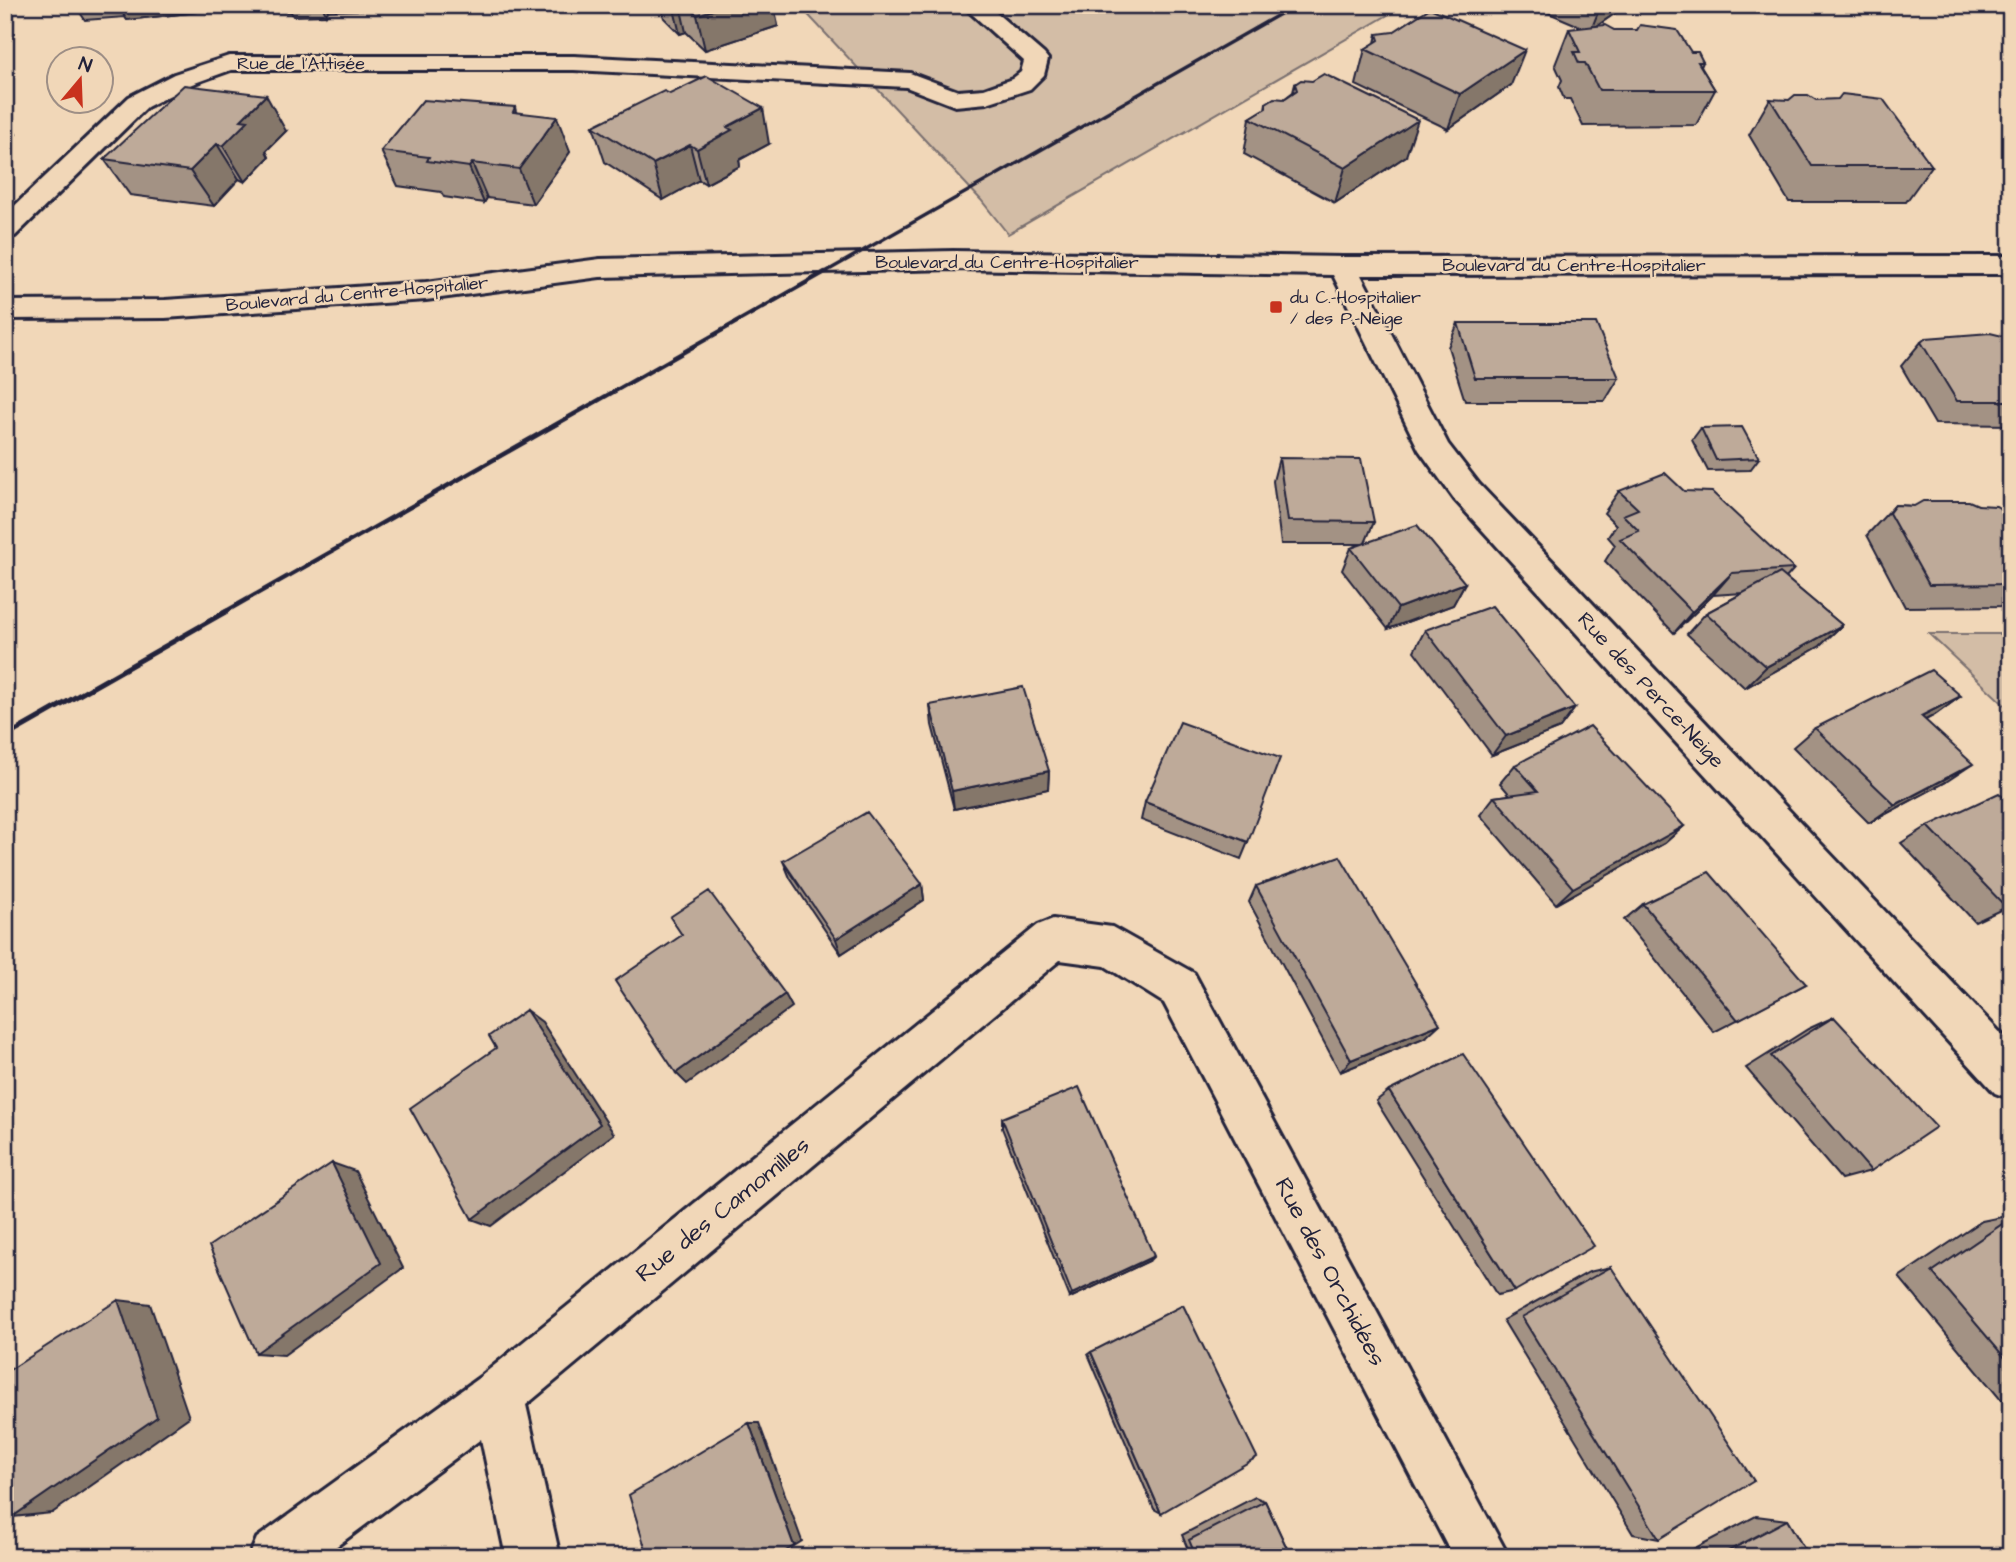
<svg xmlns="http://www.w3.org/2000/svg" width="2016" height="1562" font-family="'Architects Daughter',sans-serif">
<rect width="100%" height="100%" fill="#f1d7b8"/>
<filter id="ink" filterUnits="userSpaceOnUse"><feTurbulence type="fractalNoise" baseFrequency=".0143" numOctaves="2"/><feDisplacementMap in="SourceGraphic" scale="14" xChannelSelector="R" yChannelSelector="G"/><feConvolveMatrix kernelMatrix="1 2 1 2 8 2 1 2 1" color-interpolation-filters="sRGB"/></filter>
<g filter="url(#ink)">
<!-- green -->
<path fill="#d3bda6" stroke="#7a7070" stroke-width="2" d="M799 5H1405L1008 234 981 200Z
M1929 634H2011V711Z"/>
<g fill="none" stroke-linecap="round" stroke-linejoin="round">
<!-- minor casing -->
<g stroke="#22223b" stroke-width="6">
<path id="minor" d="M962 5H987L1044 54 1048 59 1044 75 1030 89 987 103 955 106 906 87 574 70H231L192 84 147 107 15 236 5 238V215L129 97 174 74 229 56H574L910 73 958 91 984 89 1012 79 1021 72 1024 61Z
M953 251 1343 257 2011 256V274L1361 275 1448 444 1479 484 2011 1044V1099L1995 1093 1455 500 1419 450 1333 275 953 269 600 277 426 300 165 318 5 319V301L165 300 426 282 600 259Z
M1053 919 1112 927 1194 973 1509 1557H1453L1164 1003 1105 966 1060 960 526 1405 560 1557H506L481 1439 322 1557H249L257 1538 480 1377 1038 925Z"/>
</g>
<!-- minor -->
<use href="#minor" fill="#f1d7b8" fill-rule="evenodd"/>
<!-- rail-far2 -->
<path stroke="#22223b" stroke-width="3.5" d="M822 274 1296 5"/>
<!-- rail-far1 -->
<path stroke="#22223b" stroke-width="4.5" d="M223 613 825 272"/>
<!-- rail -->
<path stroke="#22223b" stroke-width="5" d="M5 737 227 611"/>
</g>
<!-- wall -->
<path fill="#a39284" stroke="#22223b" stroke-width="2" d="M75 5H209L206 11 127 20 125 17 85 20Z
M247 5H371L369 10 328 11 326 15 293 16 291 12 251 13Z
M660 5H774L778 26 705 50 686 32 680 34 664 18Z
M1530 5H1627L1597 26 1614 30 1691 52 1703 62 1701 67 1715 90 1696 125 1583 126 1570 99H1564L1559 87 1562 80 1555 65 1569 29 1584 28Z
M1377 34 1511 85 1448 129 1356 85 1365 49 1375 43Z
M1295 84 1406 156 1335 203 1244 154 1250 118 1265 109 1266 103 1284 99 1293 92Z
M1770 99 1932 166 1906 202H1789L1749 135Z
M515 107 516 112 570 152 533 204 487 198 484 203 444 197 441 192 398 186 381 151Z
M593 126 769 144 739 160 740 166 706 184 699 180 663 200 605 162Z
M286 131 266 151 269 157 245 182 239 179 214 206 130 195 104 159Z
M1458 323 1619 378 1605 401H1465L1448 347Z
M2011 338V425L1935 424 1901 366 1921 342Z
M1701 428 1759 458 1750 470 1708 471 1692 440Z
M1279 458 1374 522 1365 543 1465 583 1453 605 1388 629 1342 570 1351 548 1362 544H1281L1273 481Z
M1619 491H1684L1794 569 1786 578 1842 625 1820 646 1745 688 1687 634 1706 613 1743 593 1713 595 1674 633 1605 561 1615 545 1608 537 1616 525 1604 513Z
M1895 505 1914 506 1978 505 2011 517V606L1905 607 1867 535Z
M1425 630 1575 708 1560 728 1492 755 1414 651Z
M1961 696 1935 715 1926 720 1946 782 1869 823 1793 747 1815 728Z
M930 705 1049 771 1048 789 954 809 932 725Z
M1515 765 1684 826 1665 843 1556 904 1480 815 1494 797 1510 795 1500 783Z
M1145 802 1248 842 1241 859 1141 820Z
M2011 805V905L1975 922 1901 843 1928 826Z
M783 861 922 884 924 900 841 954 790 878Z
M1256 886 1426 1037 1340 1072 1249 902Z
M1643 904 1806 984 1714 1032 1624 920Z
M1834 1017 1871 1171 1841 1179 1746 1068 1808 1029Z
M1389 1091 1515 1291 1497 1295 1376 1101Z
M1002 1118 1149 1261 1070 1298 1002 1128Z
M2011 1215V1400H2001L1899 1277 1982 1221Z
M1611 1267 1659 1539 1633 1534 1503 1320 1589 1272Z
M1091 1352 1161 1513 1154 1509 1088 1354Z
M1255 1497 1265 1501 1291 1557H1191L1182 1535Z
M1756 1516 1787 1520 1809 1557H1678Z"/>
<!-- shaded-wall -->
<path fill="#85776b" stroke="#22223b" stroke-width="2" d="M117 5H209L206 11 127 20Z
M322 5H325L328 11 326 15Z
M673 5H680L686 32 680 34Z
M728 5H774L778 26 705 50 697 15Z
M1601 5H1627L1591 30Z
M1525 50 1511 85 1448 129 1460 94Z
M266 95 286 131 266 151 269 157 245 182 223 146 241 120Z
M763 108 769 144 739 160 740 166 706 184 697 149 727 127Z
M557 117 570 152 533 204 519 169Z
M5 119 16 134 5 143Z
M1418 120 1406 156 1335 203 1345 168Z
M217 144 239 179 214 206 190 171Z
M690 145 699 180 663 200 653 164Z
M472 163 487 198 484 203 469 167Z
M1732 573 1713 595 1674 633 1692 612Z
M1465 583 1453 605 1388 629 1398 608Z
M1842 625 1820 646 1745 688 1766 667Z
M1961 696 1935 715 1896 735 1921 716Z
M1575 708 1560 728 1492 755 1506 736Z
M1973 764 1946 782 1869 823 1895 805Z
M1049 771 1048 789 954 809 952 791Z
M1684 826 1665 843 1556 904 1573 888Z
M922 884 924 900 841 954 836 939Z
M785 994 792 1007 687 1084 676 1073Z
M526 1010 542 1022 614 1134 491 1226 472 1219Z
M1440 1024 1426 1037 1340 1072 1351 1060Z
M332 1163 355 1171 403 1268 284 1355 256 1353Z
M1154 1256 1149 1261 1070 1298 1072 1294Z
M118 1300 150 1304 189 1417 52 1513 12 1517Z
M749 1423H759L802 1541 794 1546Z"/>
<!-- building -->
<path fill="#beaa99" stroke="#22223b" stroke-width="2" d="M687 5H728L697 15Z
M1430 8 1525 50 1460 94 1365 49 1379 40 1377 34 1393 32Z
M1605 25 1614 30H1637L1640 25 1677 30 1691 52H1698L1703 62H1698L1715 90H1599L1585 63H1579L1574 52H1580L1569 29Z
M1324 74 1418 120 1345 168 1250 118 1266 108V103L1274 98 1284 99 1297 90 1295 84 1301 80 1312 81Z
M707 76 763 108 727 127 732 130 697 149 690 145 653 164 593 126 664 91 670 94Z
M184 85 266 95 241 120 248 121 223 146 217 144 190 171 104 159Z
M1842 94 1883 99 1932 166H1812L1770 99 1789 100 1795 95H1808L1816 100 1838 99Z
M423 100 515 107 513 112 557 117 519 169 472 163 469 167 427 161 429 157 381 151Z
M1458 323H1596L1619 378H1475Z
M1990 333 2011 338V401H1957L1921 342 1926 338Z
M1742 427 1759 458 1716 460 1701 428Z
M1279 458 1361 459 1374 522 1288 521Z
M1665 473 1684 491 1712 492 1794 569 1732 573 1692 612 1620 539 1639 531 1623 515 1638 509 1619 491Z
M1923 501H1969L1978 505 1996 506 2008 513 2011 517V584L1929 585 1889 513 1895 505 1914 506Z
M1417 525 1465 583 1398 608 1351 548Z
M1780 573 1842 625 1766 667 1706 613Z
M1492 606 1575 708 1506 736 1425 630Z
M1931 670 1961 696 1921 716 1973 764 1895 805 1815 728Z
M1023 687 1049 771 952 791 930 705Z
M1180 722 1280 758 1248 842 1145 802Z
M1590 726 1684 826 1573 888 1494 797 1538 791 1515 765Z
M1999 793 2011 805V904L2006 907 1928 826Z
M867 812 922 884 836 939 783 861Z
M1340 856 1440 1024 1351 1060 1256 886Z
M1709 872 1806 984 1738 1020 1643 904Z
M709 891 785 994 676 1073 615 981 682 935 670 917Z
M526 1010 600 1124 472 1219 410 1108 496 1048 489 1036Z
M1834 1017 1936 1127 1871 1171 1771 1056Z
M1463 1054 1594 1246 1515 1291 1389 1091Z
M1079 1087 1154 1256 1072 1294 1002 1118Z
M332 1163 381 1263 256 1353 209 1246Z
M2011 1218V1365L1932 1272Z
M1611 1267 1754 1481 1659 1539 1522 1317Z
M118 1300 157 1417 12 1517 5 1490V1373Z
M1183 1305 1257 1457 1161 1513 1091 1352Z
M749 1423 794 1546 776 1557H648L629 1495Z
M1265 1501 1291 1557H1196L1189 1540Z
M1787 1520 1809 1557H1717Z"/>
</g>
<!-- markers -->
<rect fill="#c8321e" stroke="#f1d7b8" stroke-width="2.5" x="1269" y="300" width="14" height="14" rx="3.5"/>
<g text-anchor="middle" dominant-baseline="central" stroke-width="5" stroke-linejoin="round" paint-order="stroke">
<!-- far-street labels -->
<g font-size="18" fill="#22223b" stroke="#f1d7b8">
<text x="301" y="63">Rue de l'Attisée</text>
<text x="1007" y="262">Boulevard du Centre-Hospitalier</text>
<text x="1574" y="265">Boulevard du Centre-Hospitalier</text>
<text transform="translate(357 294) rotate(-5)">Boulevard du Centre-Hospitalier</text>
</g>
<!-- far-poi labels -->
<g font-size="18" fill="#22223b" stroke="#f1d7b8" text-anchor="start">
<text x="1290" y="297">du C.-Hospitalier<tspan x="1290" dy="21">/ des P.-Neige</tspan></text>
</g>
<!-- street labels -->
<g font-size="21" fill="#22223b" stroke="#f1d7b8">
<text transform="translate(1651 690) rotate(47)">Rue des Perce-Neige</text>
</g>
<!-- near-street labels -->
<g font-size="24" fill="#22223b" stroke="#f1d7b8">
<text transform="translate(723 1210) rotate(-39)">Rue des Camomilles</text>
<text transform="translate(1330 1272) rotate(62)">Rue des Orchidées</text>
</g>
</g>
<!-- margin -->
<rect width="2016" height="1562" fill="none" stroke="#f1d7b8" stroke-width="28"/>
<rect x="14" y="14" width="1988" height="1534" fill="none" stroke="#22223b" stroke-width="2.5" filter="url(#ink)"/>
<!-- north arrow -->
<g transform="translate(80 80) rotate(19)"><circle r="33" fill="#f1d7b8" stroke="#9e8f86" stroke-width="2"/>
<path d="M0-5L12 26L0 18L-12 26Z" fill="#c8321e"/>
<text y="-10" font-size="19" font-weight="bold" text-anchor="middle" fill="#22223b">N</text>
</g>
</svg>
